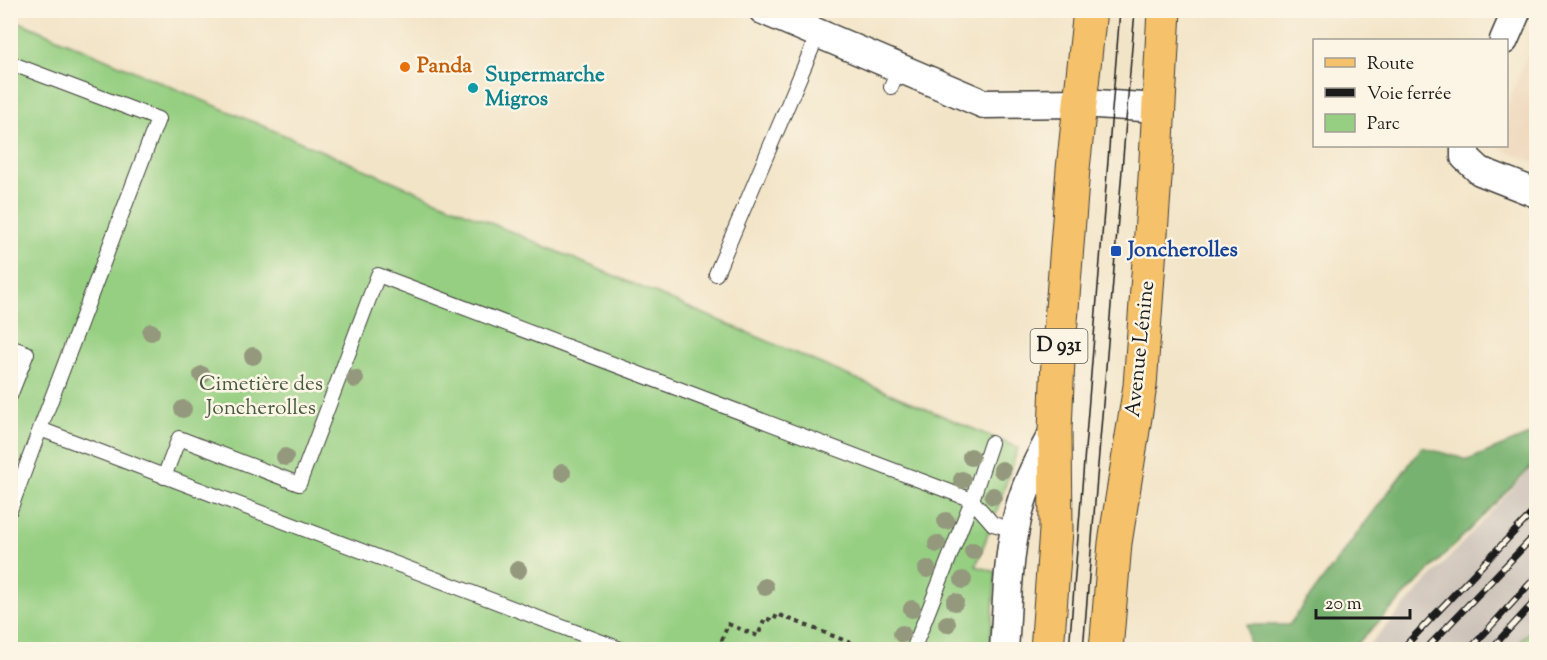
<svg xmlns="http://www.w3.org/2000/svg" width="1547" height="660" font-family="'Sorts Mill Goudy',serif">
<rect width="100%" height="100%" fill="#fcf5e5"/>
<filter id="ink" filterUnits="userSpaceOnUse"><feTurbulence type="fractalNoise" baseFrequency=".0167" numOctaves="2"/><feDisplacementMap in="SourceGraphic" scale="12" xChannelSelector="R" yChannelSelector="G"/><feConvolveMatrix kernelMatrix="1 2 1 2 8 2 1 2 1" color-interpolation-filters="sRGB"/></filter>
<filter id="wash" filterUnits="userSpaceOnUse"><feTurbulence type="fractalNoise" baseFrequency=".008" numOctaves="4" result="noise"/><feDisplacementMap in="SourceGraphic" scale="24" xChannelSelector="R" yChannelSelector="G"/><feGaussianBlur stdDeviation="1.35" result="paint"/><feColorMatrix in="noise" values="0 0 0 0 0 0 0 0 0 0 0 0 0 0 0 0 0 1.4 0 .05"/><feComposite in="paint" operator="in"/></filter>
<g filter="url(#wash)">
<rect width="100%" height="100%" fill="#f2e4c7"/>
<!-- built -->
<path fill="#eed7bb" d="M1536 33V163L1495 146H1506L1507 107Z"/>
<!-- industrial -->
<path fill="#ccc2b9" d="M1536 463V626L1514 649 1364 650Z"/>
<!-- green -->
<path fill="#96cf82" stroke="#59764f" stroke-width="1.5" d="M10 18 1018 448 997 510 976 566 996 572 990 649H11Z
M1536 625V647L1534 649H1513Z"/>
<!-- forest -->
<path fill="#78b270" stroke="#4a6746" stroke-width="1.5" d="M1536 432V462L1352 649H1250L1247 625H1289L1422 447 1468 460Z"/>
</g>
<g filter="url(#ink)">
<g fill="none" stroke-linecap="round" stroke-linejoin="round">
<!-- service casing -->
<g stroke="#3c3a36" stroke-width="16">
<path id="service" d="M10 63 158 119 40 429
M891 87 899 69
M716 274 818 34
M10 347 27 353 10 396
M164 477 179 438 299 484 378 275 972 500 993 524 1014 530
M10 510 40 429 623 650
M913 650 972 500 991 443"/>
</g>
<!-- minor casing -->
<g stroke="#3c3a36" stroke-width="31">
<path id="minor" d="M763 10 984 104 1081 103 1158 108
M1504 40 1517 10
M1465 146V157L1480 171 1536 193
M1004 650C1007 610 1007 568 1015 529 1021 493 1037 461 1055 430"/>
</g>
<!-- primary casing -->
<g stroke="#3c3a36" stroke-width="35">
<path id="primary" d="M1047 650 1056 530 1055 430 1058 360 1073 169 1090 10
M1106 650 1115 543 1140 386 1155 178 1164 10"/>
</g>
<!-- path -->
<path stroke="#3c3a36" stroke-width="4" stroke-dasharray="4.5 4.5" stroke-linecap="butt" d="M712 650 714 643 720 645 728 624 758 636 765 618 774 621 777 614 869 650"/>
<!-- service -->
<use href="#service" stroke="#fff" stroke-width="14"/>
<!-- minor -->
<use href="#minor" stroke="#fff" stroke-width="28"/>
<!-- primary -->
<use href="#primary" stroke="#f5c16b" stroke-width="33"/>
<!-- tram -->
<path stroke="#1c1c1c" stroke-width="1.5" d="M1069 650 1120 10
M1083 650 1135 10"/>
<!-- rail casing -->
<g stroke="#1c1c1c" stroke-width="7">
<path id="rail" d="M1401 650 1536 509
M1425 650 1536 534
M1469 650 1536 577
M1490 650 1536 600"/>
</g>
<!-- rail -->
<use href="#rail" stroke="#fcf5e5" stroke-width="4.5" stroke-dasharray="14" stroke-linecap="butt"/>
</g>
<!-- trees -->
<g fill="#94997d">
<circle cx="151" cy="332" r="9"/>
<circle cx="253" cy="356" r="9"/>
<circle cx="202" cy="375" r="9"/>
<circle cx="355" cy="379" r="9"/>
<circle cx="183" cy="409" r="9"/>
<circle cx="285" cy="457" r="9"/>
<circle cx="971" cy="457" r="9"/>
<circle cx="1002" cy="470" r="9"/>
<circle cx="562" cy="473" r="9"/>
<circle cx="962" cy="480" r="9"/>
<circle cx="993" cy="496" r="9"/>
<circle cx="946" cy="521" r="9"/>
<circle cx="937" cy="544" r="9"/>
<circle cx="973" cy="551" r="9"/>
<circle cx="927" cy="569" r="9"/>
<circle cx="518" cy="570" r="9"/>
<circle cx="963" cy="580" r="9"/>
<circle cx="765" cy="587" r="9"/>
<circle cx="955" cy="602" r="9"/>
<circle cx="912" cy="609" r="9"/>
<circle cx="947" cy="624" r="9"/>
<circle cx="902" cy="634" r="9"/>
</g>
</g>
<!-- markers -->
<circle fill="#e8710a" stroke="#fcf5e5" stroke-width="2" cx="405" cy="67" r="6"/>
<circle fill="#0f9aa8" stroke="#fcf5e5" stroke-width="2" cx="473" cy="88" r="6"/>
<rect fill="#1a4fb4" stroke="#fcf5e5" stroke-width="2" x="1110" y="245" width="12" height="12" rx="3"/>
<g text-anchor="middle" dominant-baseline="central" stroke-width="5" stroke-linejoin="round" paint-order="stroke">
<!-- shield labels -->
<rect fill="#fcf5e5" stroke="#5f5d58" stroke-width="1.5" x="1030.5" y="329" width="57" height="34" rx="4.5"/>
<g font-size="20" font-weight="bold" fill="#1c1c1c">
<text x="1059" y="346">D 931</text>
</g>
<!-- food labels -->
<g font-size="21" font-weight="bold" fill="#c56008" stroke="#fcf5e5" text-anchor="start">
<text x="417" y="67">Panda</text>
</g>
<!-- culture labels -->
<g font-size="21" font-weight="bold" fill="#0d838f" stroke="#fcf5e5" text-anchor="start">
<text x="485" y="76">Supermarche<tspan x="485" dy="24">Migros</tspan></text>
</g>
<!-- transit labels -->
<g font-size="21" font-weight="bold" fill="#164399" stroke="#fcf5e5" text-anchor="start">
<text x="1128" y="251">Joncherolles</text>
</g>
<!-- street labels -->
<g font-size="21" fill="#1c1c1c" stroke="#fcf5e5">
<text transform="translate(1141 349) rotate(-84)">Avenue Lénine</text>
</g>
<!-- park labels -->
<g font-size="21" fill="#475b40" stroke="#fcf5e5">
<text x="261" y="385">Cimetière des<tspan x="261" dy="24">Joncherolles</tspan></text>
</g>
</g>
<!-- margin -->
<rect width="1547" height="660" fill="none" stroke="#fcf5e5" stroke-width="36"/>
<!-- legend -->
<rect x="1313" y="39" width="195" height="108" fill="#fcf5e5" stroke="#a29e95" stroke-width="1.5"/>
<rect x="1325" y="58" width="30" height="9" fill="#f5c16b" stroke="#a29e95" stroke-width="1.5"/>
<text x="1367" y="69" font-size="18" fill="#1c1c1c">Route</text>
<rect x="1325" y="88" width="30" height="9" fill="#1c1c1c" stroke="#a29e95" stroke-width="1.5"/>
<text x="1367" y="99" font-size="18" fill="#1c1c1c">Voie ferrée</text>
<rect x="1325" y="114" width="30" height="18" fill="#96cf82" stroke="#a29e95" stroke-width="1.5"/>
<text x="1367" y="129" font-size="18" fill="#1c1c1c">Parc</text>
<!-- scale -->
<path d="M1316 609v9h94v-9" fill="none" stroke="#1c1c1c" stroke-width="3"/>
<text x="1325" y="609" font-size="18" fill="#1c1c1c" stroke="#fcf5e5" stroke-width="4.5" paint-order="stroke">20 m</text>
</svg>
